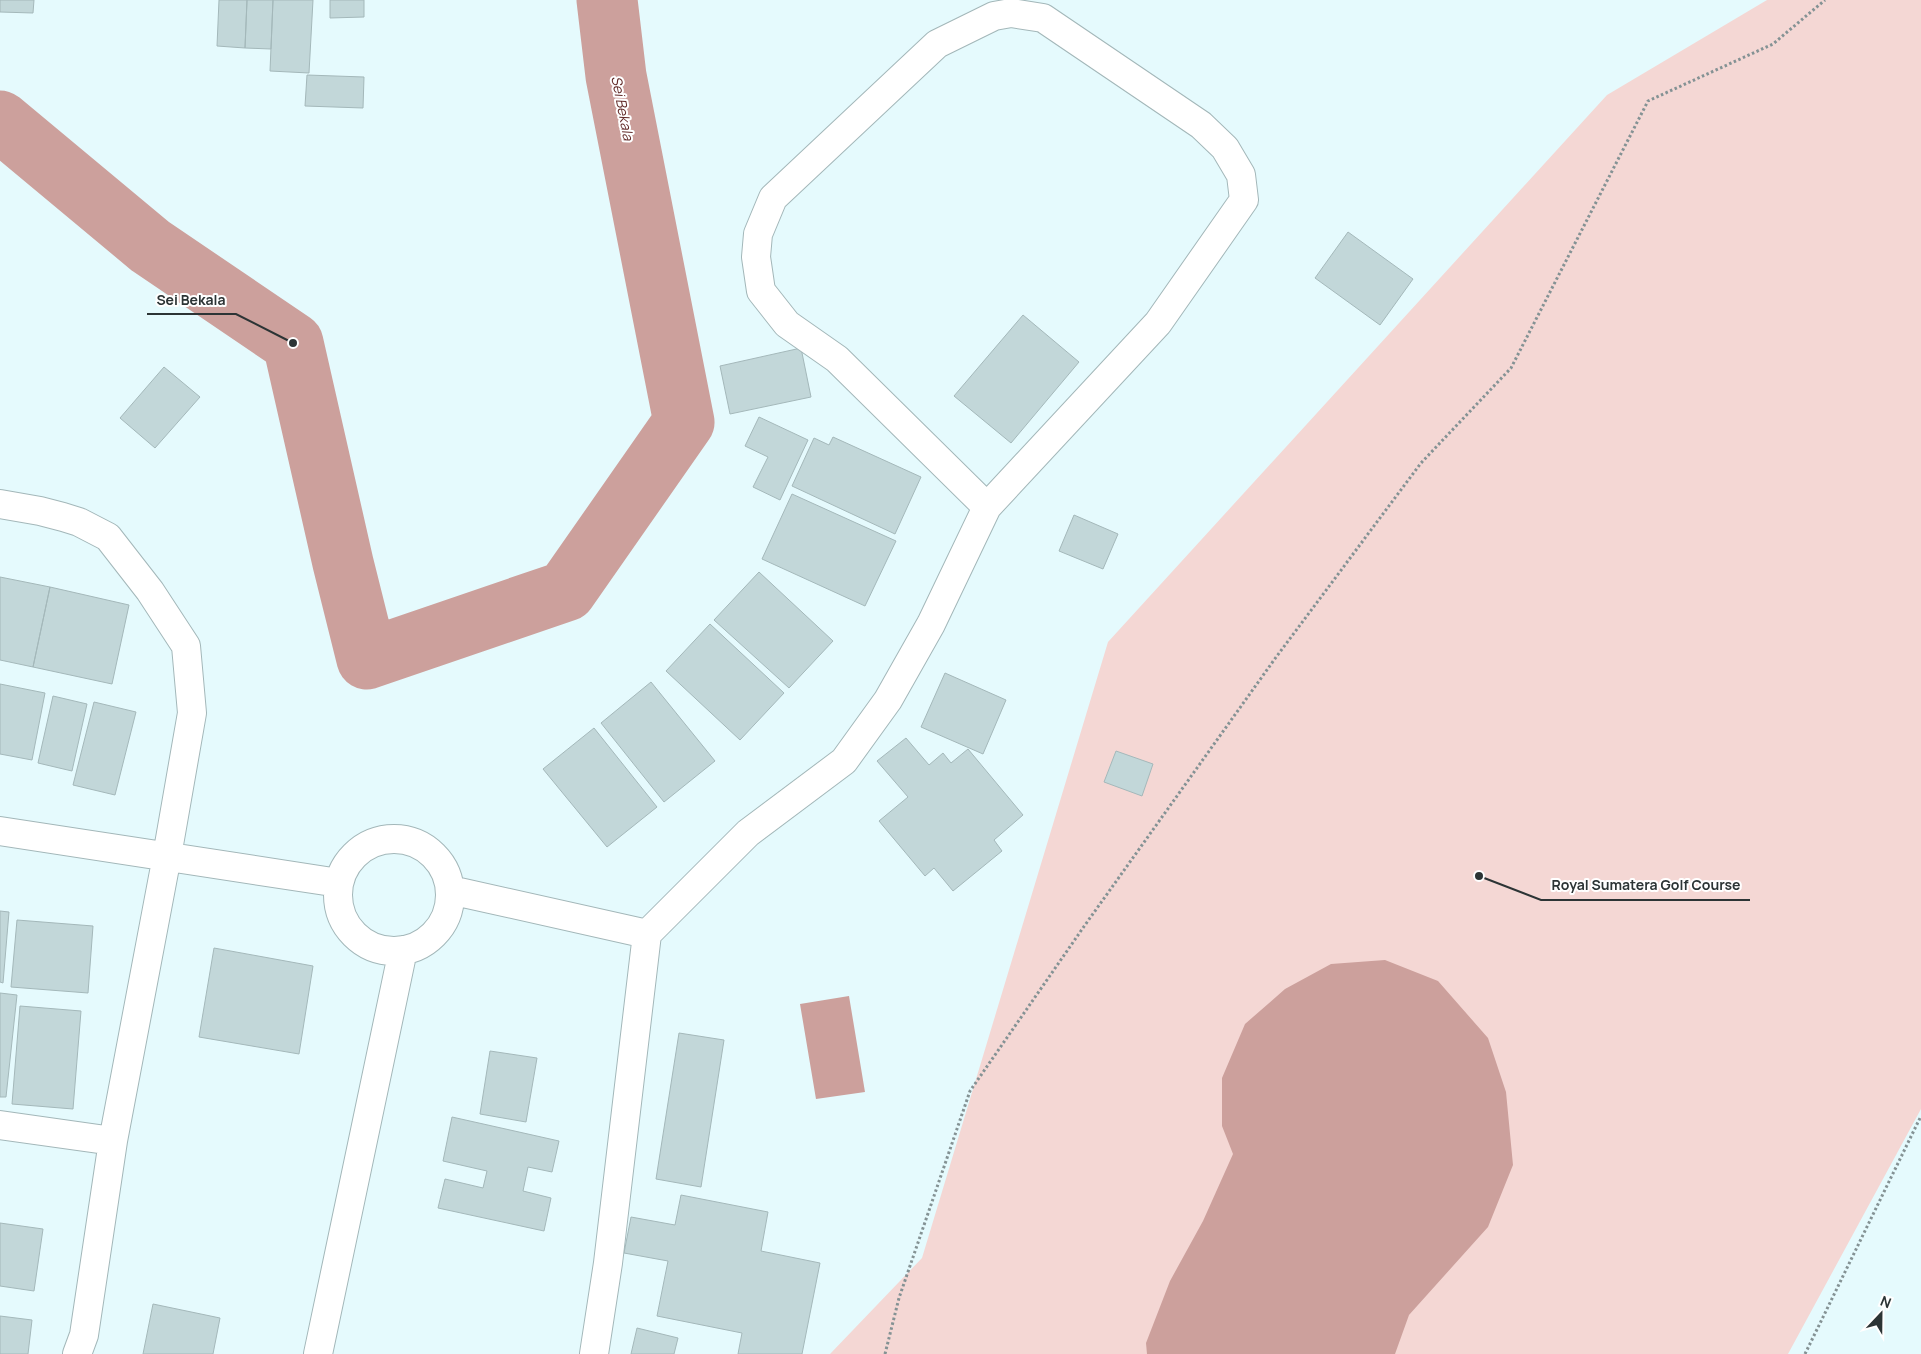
<svg xmlns="http://www.w3.org/2000/svg" width="1921" height="1354" font-family="Manrope,sans-serif">
<rect width="100%" height="100%" fill="#e5fafd"/>
<!-- green -->
<path fill="#f4d7d4" d="M1767 0H1921V1109L1788 1354H830L922 1258 1108 642 1607 95Z"/>
<!-- water -->
<path fill="#cca09c" d="M1385 960 1438 981 1488 1038 1506 1092 1513 1165 1488 1227 1409 1315 1395 1354H1147L1146 1343 1170 1281 1203 1221 1233 1154 1222 1126V1078L1245 1024 1285 989 1331 964Z
M849 996 865 1092 816 1099 800 1004Z"/>
<g fill="none" stroke-linecap="round" stroke-linejoin="round">
<!-- river -->
<path stroke="#cca09c" stroke-width="61" d="M0 121 150 246 293 343 343 563 367 659 566 591 684 422 616 76 607 0"/>
</g>
<!-- building -->
<path fill="#c2d7d9" stroke="#a4b8ba" d="M0 0H34L33 13 0 12Z
M219 0H247L245 48 217 46Z
M247 0H273L271 49 245 48Z
M273 0H313L309 73 270 71Z
M330 0H364V17L330 18Z
M307 75 364 77 363 108 305 106Z
M1348 232 1413 279 1380 325 1315 278Z
M1023 315 1079 362 1011 443 954 396Z
M801 348 811 397 730 414 720 366Z
M164 367 200 397 155 448 120 418Z
M759 417 808 440 780 500 753 487 768 457 745 446Z
M833 437 921 477 895 534 792 486 814 438 829 445Z
M792 494 896 541 865 606 762 559Z
M1074 515 1118 534 1103 569 1059 551Z
M759 572 833 641 789 688 714 620Z
M0 577 50 587 33 667 0 660Z
M50 587 129 605 112 684 33 667Z
M710 624 784 693 740 740 666 671Z
M945 673 1006 700 983 754 921 727Z
M651 682 715 761 664 802 601 723Z
M0 684 45 693 32 760 0 754Z
M53 696 87 704 72 771 38 763Z
M94 702 136 712 115 795 73 785Z
M594 728 657 807 607 847 543 769Z
M906 738 929 765 943 753 951 763 968 749 1023 815 994 840 1002 851 953 891 934 868 925 876 879 821 908 797 877 761Z
M1116 751 1153 764 1142 796 1104 782Z
M0 911 9 912 3 983 0 982Z
M17 920 93 926 88 993 11 987Z
M214 948 313 966 299 1054 199 1037Z
M0 993 17 995 6 1097H0Z
M20 1006 81 1011 73 1109 12 1104Z
M679 1033 724 1040 701 1187 656 1179Z
M490 1051 537 1058 526 1122 480 1114Z
M452 1117 559 1141 552 1172 528 1167 523 1191 551 1198 544 1231 438 1208 445 1179 483 1188 487 1171 443 1161Z
M681 1195 768 1212 761 1251 820 1263 802 1354H738L742 1333 657 1316 668 1261 624 1253 631 1217 675 1225Z
M0 1223 43 1229 34 1291 0 1286Z
M153 1304 220 1318 213 1354H143Z
M0 1316 32 1320 28 1354H0Z
M637 1328 678 1338 674 1354H631Z"/>
<g fill="none" stroke-linecap="round" stroke-linejoin="round">
<!-- street casing -->
<g stroke="#a3b7b9" stroke-width="30">
<path id="street" d="M0 504 40 511 63 517 79 522 108 537 150 591 186 646 192 713 167 856 113 1141 84 1335 77 1354
M0 831 339 883
M338 895a56 56 0 1 1 112 0a56 56 0 1 1-112 0Z
M450 890 647 934
M0 1125 113 1141
M318 1354 403 950
M594 1354 608 1263 647 934 748 833 844 761 888 700 931 624 987 507 1158 323 1244 200 1241 175 1225 148 1201 125 1043 18 1011 13 994 16 937 44 773 198 758 234 756 257 761 291 787 324 837 359 987 507"/>
</g>
<!-- path -->
<path stroke="#849294" stroke-width="3" stroke-dasharray="2.5 2.5" stroke-linecap="butt" d="M885 1354 899 1298 970 1091 1085 925 1274 660 1421 463 1511 368 1648 101 1773 44 1825 0
M1805 1354 1921 1116"/>
<!-- street -->
<use href="#street" stroke="#fff" stroke-width="28"/>
</g>
<g text-anchor="middle" dominant-baseline="central" stroke-width="4" stroke-linejoin="round" paint-order="stroke">
<!-- water labels -->
<g font-size="14" font-style="italic" fill="#602826" stroke="#fff">
<text transform="translate(623 108) rotate(79)">Sei Bekala</text>
</g>
</g>
<!-- callouts -->
<path fill="none" stroke="#2c3435" stroke-width="2" d="M293 343L236 314H147M1479 876L1541 900H1750"/>
<g fill="#2c3435" stroke="#fff" stroke-width="2">
<circle cx="293" cy="343" r="5"/>
<circle cx="1479" cy="876" r="5"/>
</g>
<g font-size="14" text-anchor="middle" font-weight="bold" fill="#2c3435" stroke="#fff" stroke-width="4" stroke-linejoin="round" paint-order="stroke">
<text x="191" y="305">Sei Bekala</text>
<text x="1646" y="890">Royal Sumatera Golf Course</text>
</g>
<!-- north arrow -->
<g transform="translate(1881 1314) rotate(22)" stroke="#ffffff" stroke-width="4" paint-order="stroke">
<path d="M0-4L9 19L0 12L-9 19Z" fill="#2c3435"/>
<text y="-8" font-size="14" font-weight="bold" text-anchor="middle" fill="#2c3435">N</text>
</g>
</svg>
